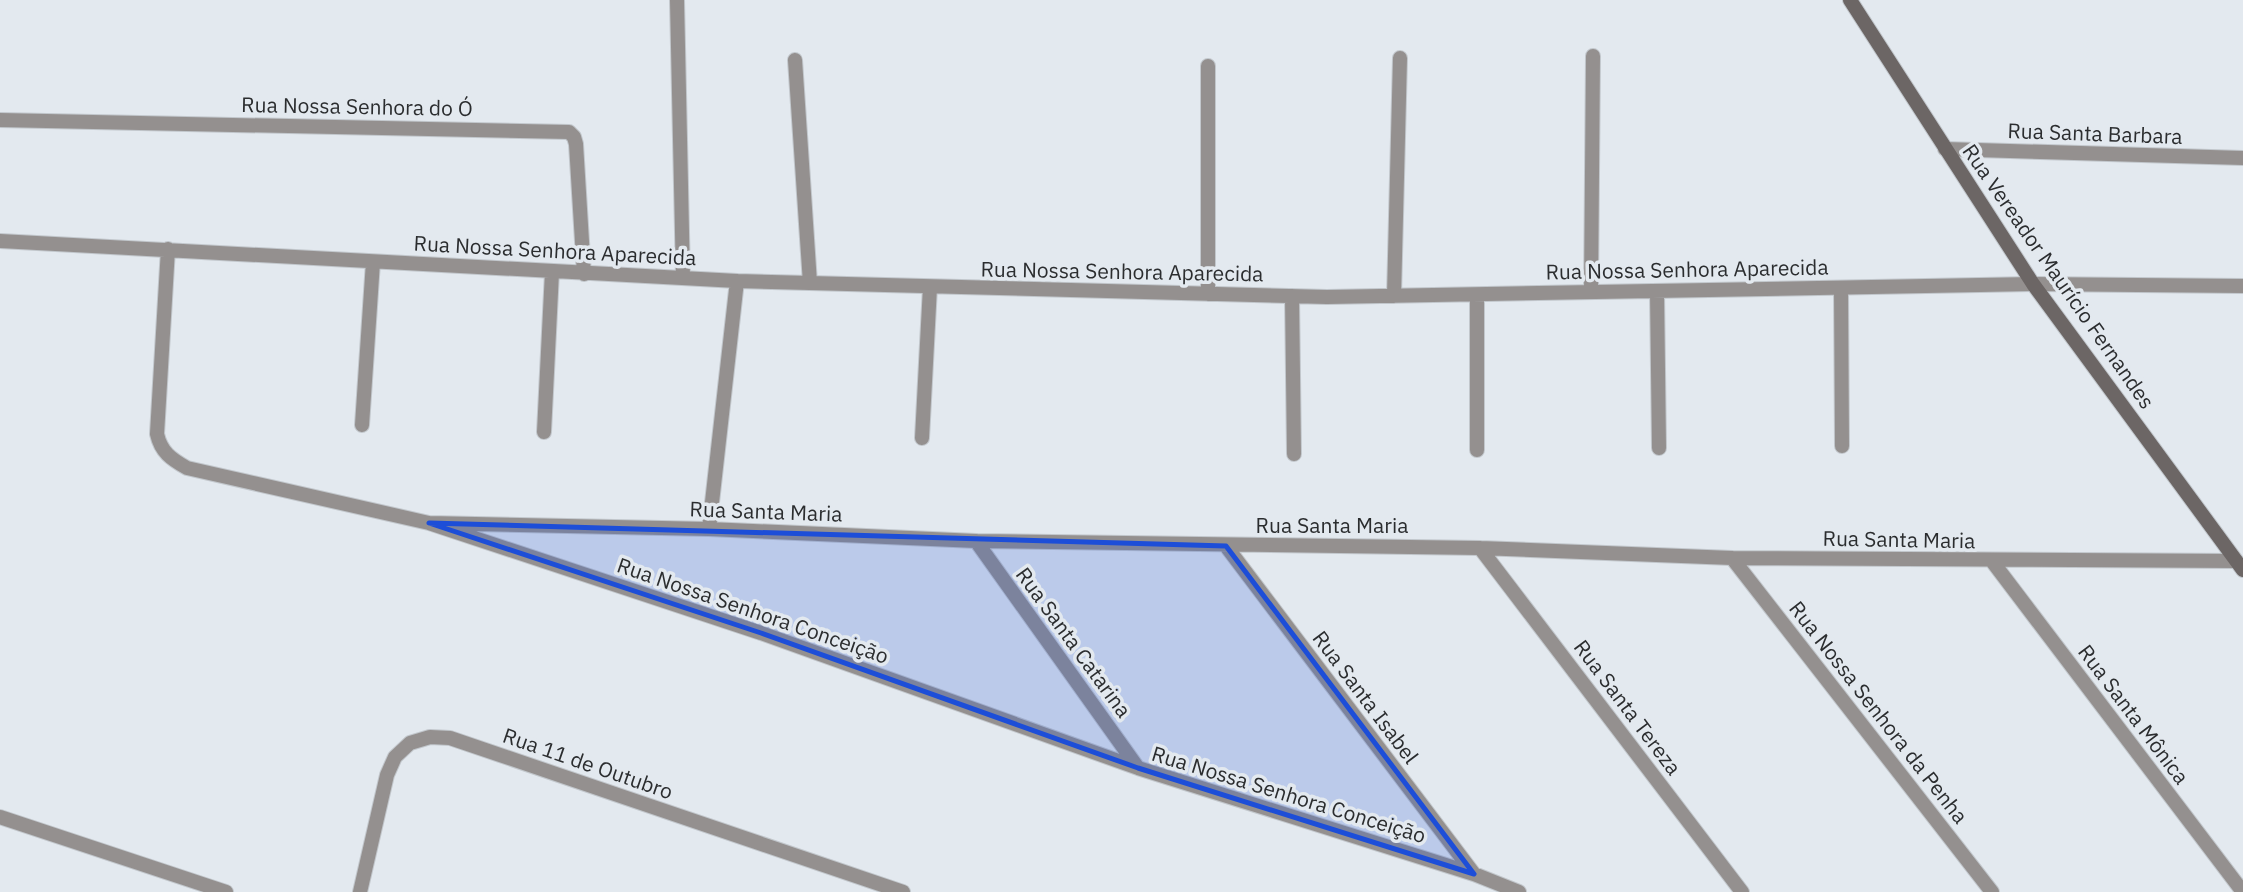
<svg xmlns="http://www.w3.org/2000/svg" width="2243" height="892" font-family="'IBM Plex Sans',sans-serif">
<rect width="100%" height="100%" fill="#e3e9ef"/>
<g fill="none" stroke-linecap="round" stroke-linejoin="round">
<!-- street casing -->
<g stroke="#c2c7cc" stroke-width="16">
<path id="street" d="M677 0 683 278
M795 60 810 283
M0 120 569 132 574 137 576 144 584 274
M1945 149 2243 158
M0 241 737 281 1327 297 2033 284 2243 286
M168 249 157 434C161 452 171 459 187 468L429 523 761 633 1138 768 1474 874 1519 892
M1841 288 1842 446
M1657 291 1659 448
M1591 292 1593 56
M1208 294V66
M1477 295V450
M1292 296 1294 454
M1394 296 1400 58
M362 425 373 262
M544 432 552 272
M922 438 930 287
M429 523 709 529 976 541 1480 548 1732 558 2236 561
M709 529 737 281
M976 541 1138 768
M1226 546 1474 874
M1480 548 1742 892
M1732 558 1992 892
M1992 561 2243 892
M0 817 226 892
M360 892 387 775 395 757 410 743 430 737 450 738 903 892"/>
</g>
<!-- secondary casing -->
<g stroke="#c2c7cc" stroke-width="16">
<path id="secondary" d="M1850 0 2033 284 2243 570"/>
</g>
<!-- street -->
<use href="#street" stroke="#94908f" stroke-width="14"/>
<!-- secondary -->
<use href="#secondary" stroke="#6c6665" stroke-width="14"/>
</g>
<!-- marked area -->
<path fill="#1d4ed8" fill-opacity="0.2" stroke="#1d4ed8" stroke-width="5" stroke-linejoin="round" d="M429 523 1226 546 1474 874 1138 768 761 633Z"/>
<g text-anchor="middle" dominant-baseline="central" stroke-width="7" stroke-linejoin="round" paint-order="stroke">
<!-- street labels -->
<g font-size="21" fill="#2b2d2f" stroke="#e3e9ef">
<text transform="translate(357 106) rotate(1)">Rua Nossa Senhora do Ó</text>
<text transform="translate(2095 133) rotate(2)">Rua Santa Barbara</text>
<text transform="translate(555 250) rotate(3)">Rua Nossa Senhora Aparecida</text>
<text transform="translate(1687 269) rotate(-1)">Rua Nossa Senhora Aparecida</text>
<text transform="translate(1122 271) rotate(1)">Rua Nossa Senhora Aparecida</text>
<text transform="translate(2059 276) rotate(55)">Rua Vereador Maurício Fernandes</text>
<text transform="translate(766 511) rotate(2)">Rua Santa Maria</text>
<text x="1332" y="525">Rua Santa Maria</text>
<text transform="translate(1899 539) rotate(1)">Rua Santa Maria</text>
<text transform="translate(753 610) rotate(19)">Rua Nossa Senhora Conceição</text>
<text transform="translate(1074 642) rotate(54)">Rua Santa Catarina</text>
<text transform="translate(1366 697) rotate(53)">Rua Santa Isabel</text>
<text transform="translate(1628 707) rotate(53)">Rua Santa Tereza</text>
<text transform="translate(1879 712) rotate(52)">Rua Nossa Senhora da Penha</text>
<text transform="translate(2134 714) rotate(53)">Rua Santa Mônica</text>
<text transform="translate(588 763) rotate(19)">Rua 11 de Outubro</text>
<text transform="translate(1289 794) rotate(17)">Rua Nossa Senhora Conceição</text>
</g>
</g>
</svg>
